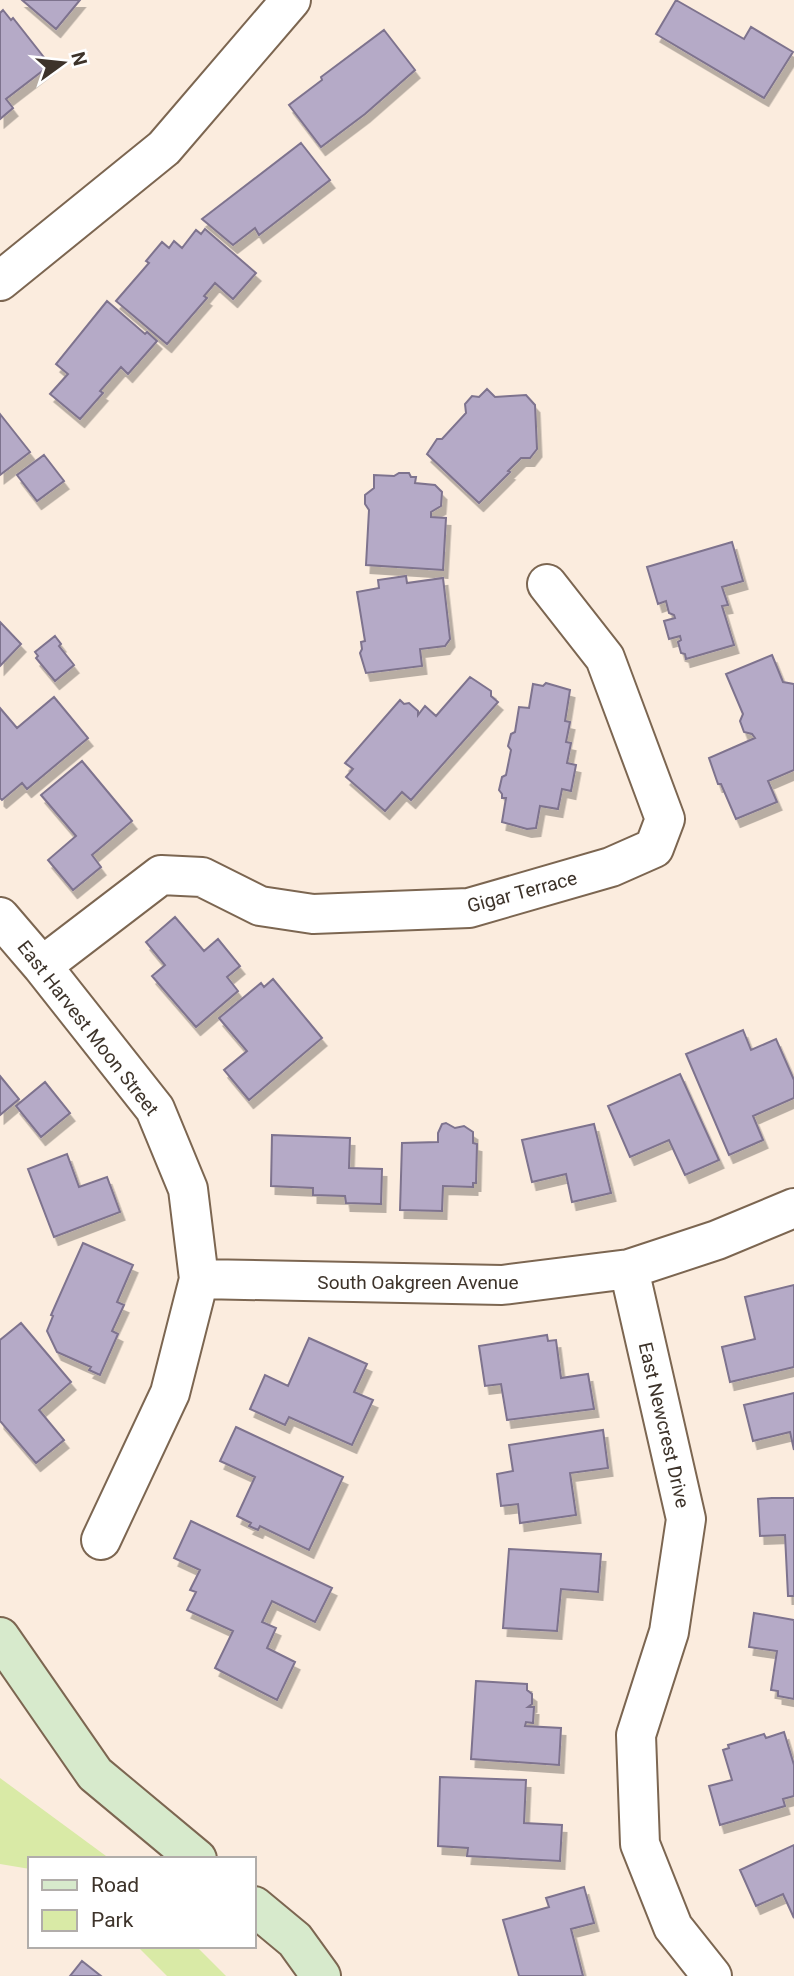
<svg xmlns="http://www.w3.org/2000/svg" width="794" height="1976" font-family="Roboto,sans-serif">
<defs>
<filter id="shadow"><feDropShadow dx="4.5" dy="8" stdDeviation="0" flood-color="#0004"/></filter>
</defs>
<rect width="100%" height="100%" fill="#fbecde"/>
<!-- green -->
<path fill="#d9eaa6" d="M0 1778 106 1856 109 1859H30V1869L0 1864Z
M137 1946H196L226 1976H167Z"/>
<!-- building -->
<path fill="#b5aac7" stroke="#7e738e" stroke-width="2" filter="url(#shadow)" d="M22 0H80L56 29Z
M676 0 744 39 751 27 793 52 764 98 656 34Z
M3 10 11 20 13 18 50 65 6 99 13 108 0 119V13Z
M384 30 415 70 365 114 321 147 289 105 322 80 321 77Z
M301 143 330 180 259 235 255 228 233 245 202 219Z
M205 229 256 273 233 299 215 283 204 296 207 298 167 344 116 301 149 263 146 261 162 242 169 248 174 241 182 248 196 230 201 234Z
M107 301 145 334 147 332 157 341 128 374 121 367 100 391 103 393 80 419 50 394 68 374 56 364Z
M487 389 495 397 526 395 535 405 537 449 530 458H521L508 471 510 472 479 503 427 454 437 439H442L466 413 465 404 472 396 479 397Z
M0 414 30 452 0 475Z
M44 455 64 481 37 501 17 475Z
M399 473H409L411 477H416L415 483 435 485 442 492 441 506 431 512V517L446 518 443 570 366 565 369 510 365 504V495L374 488V475L394 476Z
M732 542 743 581 722 587 728 605 722 606 734 645 686 659 685 654 681 653 678 642 681 640 680 636 669 639 664 621 675 618 674 615 669 613 666 601 658 604 647 567Z
M406 576 407 583 443 578 450 639 445 646 420 649 422 666 366 673 360 653 362 649 361 642 365 641 357 592 379 588 378 580Z
M0 622 21 644 0 666Z
M55 636 61 644 59 646 74 665 55 681 36 658 38 656 35 652Z
M772 655 783 682 794 684V770L768 781 777 802 736 819 721 784H718L709 758 755 738 752 734 744 732 740 721 743 714 726 674Z
M470 677 491 691V696L498 702 411 800 402 792 385 811 346 777 353 769 345 763 400 700 404 704 409 703 418 711V715L425 706 436 716Z
M546 683 570 690 565 721 570 722 566 742 571 743 567 763 576 765 571 791 562 789 558 809 540 806 536 828 527 829 502 822 506 798H502V794L499 790 502 777 506 775 511 750 508 746 511 734 515 732 519 707 529 708 533 684 543 686Z
M54 697 88 738 27 789 22 783 2 800 0 798V708L17 728Z
M82 761 132 821 92 855 101 867 73 890 48 860 76 836 41 795Z
M175 917 204 951 218 939 240 966 227 977 238 991 196 1027 152 976 165 965 146 942Z
M273 979 322 1038 249 1100 224 1070 247 1051 219 1018 261 983 264 987Z
M743 1030 751 1050 776 1039 794 1080V1098L753 1116 763 1140 729 1155 686 1054Z
M680 1074 719 1160 685 1175 669 1140 630 1157 608 1106Z
M0 1076 19 1099 0 1115Z
M45 1082 70 1113 41 1137 16 1106Z
M446 1123 455 1128 464 1126 473 1132V1143L477 1144 476 1183H473V1187L443 1186 442 1211 400 1210 402 1143 438 1142V1133L442 1124Z
M594 1124 611 1193 572 1202 566 1174 532 1182 522 1140Z
M272 1135 350 1138 349 1168 382 1169 381 1204 346 1203 345 1196 313 1195V1188L271 1186Z
M67 1154 79 1187 107 1177 120 1212 54 1237 28 1169Z
M83 1243 133 1265 117 1302 124 1305 112 1331 118 1334 100 1375 89 1370 91 1367 57 1352 47 1331 53 1316 51 1315Z
M794 1285V1367L730 1382 722 1347 755 1339 745 1297Z
M21 1323 71 1382 39 1410 64 1440 36 1463 0 1421V1340Z
M547 1335 548 1341 556 1340 561 1378 588 1374 594 1409 507 1420 501 1384 485 1386 479 1346Z
M309 1338 367 1364 354 1392 373 1400 352 1445 289 1417 285 1425 250 1409 265 1375 288 1386Z
M794 1393V1450L790 1432 753 1441 744 1405Z
M236 1427 343 1477 309 1550 260 1526 258 1530 249 1526 251 1523 237 1516 255 1477 220 1461Z
M603 1430 608 1468 570 1473 576 1515 520 1523 518 1504 501 1506 497 1474 513 1471 509 1445Z
M772 1498H794V1596H788L785 1535 760 1536 758 1499Z
M191 1521 332 1588 315 1622 272 1601 262 1622 276 1628 267 1648 295 1662 277 1700 215 1668 233 1631 187 1610 196 1592 190 1590 200 1570 174 1558Z
M509 1549 601 1554 598 1592 561 1589 557 1631 503 1628Z
M754 1613 794 1620V1699L778 1696V1691L771 1690 777 1651 749 1647Z
M476 1681 527 1684V1690L532 1694V1704L528 1707H534L533 1723 526 1722 525 1726 561 1728 559 1765 471 1759Z
M784 1732 794 1765V1796L783 1799 785 1806 720 1825 709 1786 732 1780 723 1750 729 1748 728 1745 764 1734 766 1738Z
M440 1777 526 1780 524 1823 562 1825 560 1861 467 1856 468 1848 438 1846Z
M794 1845V1918L783 1894 756 1906 740 1870Z
M584 1887 594 1923 571 1929 583 1976H519L503 1920 549 1907 546 1898Z
M82 1961 101 1976H70Z"/>
<g fill="none" stroke-linecap="round" stroke-linejoin="round">
<!-- street casing -->
<g stroke="#7c6651" stroke-width="42">
<path id="street" d="M0 281 164 148 291 0
M0 917 42 966 155 1109 188 1189 199 1279 170 1393 101 1540
M42 966 161 875 202 877 260 906 313 914 469 908 611 867 654 848 665 819 605 658 547 584
M629 1269 686 1519 669 1632 636 1735 640 1844 673 1927 712 1976
M199 1279 502 1285 629 1269 717 1240 794 1208"/>
</g>
<!-- secondary casing -->
<g stroke="#7c6651" stroke-width="42">
<path id="secondary" d="M0 1637 95 1774 197 1859
M254 1906 295 1940 321 1976"/>
</g>
<!-- street -->
<use href="#street" stroke="#fff" stroke-width="38"/>
<!-- secondary -->
<use href="#secondary" stroke="#d7eacc" stroke-width="38"/>
</g>
<g text-anchor="middle" dominant-baseline="central" stroke-width="5" stroke-linejoin="round" paint-order="stroke">
<!-- street labels -->
<g font-size="19" fill="#3d332a" stroke="#fff">
<text transform="translate(522 892) rotate(-15)">Gigar Terrace</text>
<text transform="translate(88 1028) rotate(52)">East Harvest Moon Street</text>
<text x="418" y="1282">South Oakgreen Avenue</text>
<text transform="translate(664 1425) rotate(77)">East Newcrest Drive</text>
</g>
</g>
<!-- legend -->
<rect x="28" y="1857" width="228" height="91" fill="#ffffff" stroke="#b1adaa" stroke-width="2"/>
<rect x="42" y="1880" width="35" height="10" fill="#d7eacc" stroke="#b1adaa" stroke-width="2"/>
<text x="91" y="1892" font-size="21" fill="#3d332a">Road</text>
<rect x="42" y="1910" width="35" height="21" fill="#d9eaa6" stroke="#b1adaa" stroke-width="2"/>
<text x="91" y="1927" font-size="21" fill="#3d332a">Park</text>
<!-- north arrow -->
<g transform="translate(63 63) rotate(75)" stroke="#ffffff" stroke-width="5" paint-order="stroke">
<path d="M0-5L12 26L0 18L-12 26Z" fill="#3d332a"/>
<text y="-10" font-size="19" font-weight="bold" text-anchor="middle" fill="#3d332a">N</text>
</g>
</svg>
